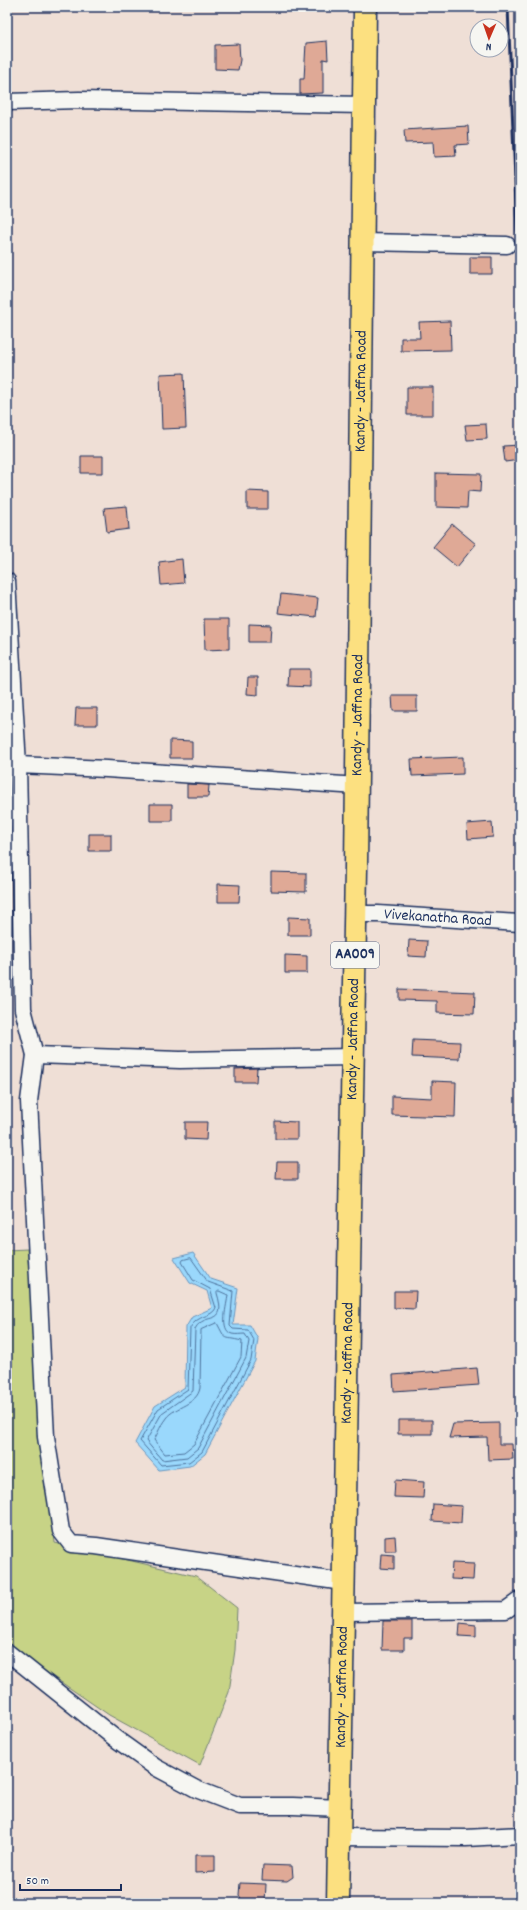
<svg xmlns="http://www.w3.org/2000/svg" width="527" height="1910" font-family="Dekko,sans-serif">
<rect width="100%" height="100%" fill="#efdfd6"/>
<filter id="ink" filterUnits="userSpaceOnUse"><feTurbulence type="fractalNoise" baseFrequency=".025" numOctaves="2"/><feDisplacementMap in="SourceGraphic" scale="8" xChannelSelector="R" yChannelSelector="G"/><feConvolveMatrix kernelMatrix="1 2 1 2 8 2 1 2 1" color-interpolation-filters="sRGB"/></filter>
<g filter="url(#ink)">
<!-- green -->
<path fill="#c7d386" stroke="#718172" d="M27 1249 55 1543 196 1576 237 1608 235 1650 229 1692 200 1765 109 1715 36 1665 7 1642V1250Z"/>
<!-- water -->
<path fill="#9ad8fc" stroke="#6794bd" d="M193 1253 211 1279 238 1288 233 1325H250L258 1339 255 1361 205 1454 190 1466 159 1470 135 1443 155 1406 185 1387 186 1327 192 1317 212 1308 207 1291 190 1283 174 1258Z"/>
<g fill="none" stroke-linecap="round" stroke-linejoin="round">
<!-- shore -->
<path stroke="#4e739d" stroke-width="1" d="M191 1258 208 1282 233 1291 230 1326 233 1329 248 1330 254 1340 251 1360 202 1452 189 1462 161 1465 140 1441 158 1409 188 1389 190 1328C198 1314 211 1318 216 1308L210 1289 193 1280 182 1262 183 1260Z
M219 1291 228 1295C227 1305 219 1330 232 1334 236 1335 241 1334 245 1334L249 1341 246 1358 198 1448 187 1457 162 1460 146 1441 162 1413 193 1391 195 1329C205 1310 228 1329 217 1293Z
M217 1323C227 1342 222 1336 242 1341L241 1357 194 1444 184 1452 165 1454 154 1440C158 1433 161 1424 166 1418 175 1406 197 1405 200 1388L201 1330Z"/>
</g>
<!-- building -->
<path fill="#dfa996" stroke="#1b2f5e" d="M327 41 328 60 323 59V93L300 94V79H304L306 43Z
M239 44 240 60 238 70 215 69V45Z
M468 126 469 144 455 145 456 156 434 157 433 142 405 143 404 130Z
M470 257H492V274H470Z
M450 321 451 350 401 351V338H420L419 322Z
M184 373 186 428 162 429 160 374Z
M407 387H433V415H407Z
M486 424 487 439 467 440 465 425Z
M520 445V460L505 462 503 446Z
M81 456H103V473H81Z
M436 473 481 474 480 492 468 491 467 508 436 507Z
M247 491 268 492V509H247Z
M127 506 129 529 107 532 104 508Z
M452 524 476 544 457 567 433 547Z
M182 559 184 583 161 585 159 562Z
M281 594 318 598 316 617 278 613Z
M204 619H229V649L205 650Z
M249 624 271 625 270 642H249Z
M289 669H310V687L288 686Z
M248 677H258V695L247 694Z
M392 696H417V711H393Z
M76 708H97V725H75Z
M170 740 192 741V758H170Z
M463 757V774L412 776 411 759Z
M187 784 209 785 208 797H187Z
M150 804H172V821H150Z
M492 822 493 837 468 839 467 824Z
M89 834H111V851H89Z
M271 872 306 873V892L271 891Z
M218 884 240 885 239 902H218Z
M288 917 310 918V935H288Z
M409 940 427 941 426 957 408 956Z
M285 955 307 956V973H285Z
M399 989 475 992 474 1014 437 1013V1001L399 1000Z
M413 1040 460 1042 459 1059 412 1057Z
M257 1068 256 1082H235V1069Z
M432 1081 456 1082 455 1117 392 1115V1096L432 1098Z
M275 1121 297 1122V1139H275Z
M185 1122H207L206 1140 185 1139Z
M277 1162H298V1179H276Z
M394 1291H416L415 1309 394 1308Z
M477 1368 479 1385 394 1391 393 1375Z
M398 1420H432V1434H398Z
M499 1423V1444H512L513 1459 488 1460 487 1437 449 1438 453 1424Z
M395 1480 424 1482 423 1498 394 1497Z
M433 1504 462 1506 461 1523 432 1521Z
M395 1536 396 1551H385V1537Z
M381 1554 394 1555V1569L380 1568Z
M452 1563 474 1564 473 1580 451 1579Z
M383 1621H412V1638H404V1650H382Z
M460 1623 476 1625V1637L459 1636Z
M195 1855H215V1872L195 1873Z
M263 1865 292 1866 293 1877 287 1881 262 1880Z
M240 1883 266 1884 265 1903 243 1902 239 1895Z"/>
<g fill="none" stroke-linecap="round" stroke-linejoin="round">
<!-- street casing -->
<g stroke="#1b2f5e" stroke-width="19">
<g id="street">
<path d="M7 102 79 100 365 105"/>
<path d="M364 242 507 245"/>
<path d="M7 581 18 765 23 1009 35 1055 29 1101 46 1437 61 1531 71 1544 96 1546 343 1582"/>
<path d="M18 765 107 769 358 786"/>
<path id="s1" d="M356 914H378L520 923"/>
<path d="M35 1055 180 1060 353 1057"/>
<path d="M343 1612 506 1610 520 1600"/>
<path d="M7 1652 116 1739 155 1767 196 1789 240 1806H293L341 1808"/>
<path d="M339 1837 466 1838 520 1835"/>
</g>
</g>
<!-- highway casing -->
<g stroke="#1b2f5e" stroke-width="25">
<g id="highway">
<path id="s2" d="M338 1903 356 868 365 7"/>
</g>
</g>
<!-- street -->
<use href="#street" stroke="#f6f6f2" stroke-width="16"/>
<!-- highway -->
<use href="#highway" stroke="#fce080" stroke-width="22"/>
<!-- rail -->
<path stroke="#1b2f5e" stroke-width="3" d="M508 7 517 230 520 254"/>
</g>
</g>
<g text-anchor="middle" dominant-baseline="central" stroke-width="3" stroke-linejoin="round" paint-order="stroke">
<!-- shield labels -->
<rect fill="#f6f6f2" stroke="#5d6b8a" stroke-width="1" x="331" y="942" width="48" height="26" rx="3"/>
<g font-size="15" font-weight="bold" fill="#1b2f5e">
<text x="355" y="955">AA009</text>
</g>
<!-- street labels -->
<g font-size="16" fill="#1b2f5e" stroke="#f6f6f2">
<text stroke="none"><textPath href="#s2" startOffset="1512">Kandy - Jaffna Road</textPath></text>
<text stroke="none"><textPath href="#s2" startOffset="1188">Kandy - Jaffna Road</textPath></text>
<text stroke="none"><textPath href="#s1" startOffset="82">Vivekanatha Road</textPath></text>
<text stroke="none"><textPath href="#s2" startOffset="864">Kandy - Jaffna Road</textPath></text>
<text stroke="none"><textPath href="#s2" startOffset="540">Kandy - Jaffna Road</textPath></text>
<text stroke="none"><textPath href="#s2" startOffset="216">Kandy - Jaffna Road</textPath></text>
</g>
</g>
<!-- margin -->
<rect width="527" height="1910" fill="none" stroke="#f6f6f2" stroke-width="24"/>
<rect x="12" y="12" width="503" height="1886" fill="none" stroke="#1b2f5e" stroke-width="1.5" filter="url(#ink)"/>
<!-- north arrow -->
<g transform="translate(489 38) rotate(182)"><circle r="19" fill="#f6f6f2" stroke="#9ea6b7"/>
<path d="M0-3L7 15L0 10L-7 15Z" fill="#c8321e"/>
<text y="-6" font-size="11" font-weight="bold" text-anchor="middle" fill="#1b2f5e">N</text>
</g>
<!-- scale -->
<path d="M20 1884v6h101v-6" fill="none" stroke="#1b2f5e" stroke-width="2"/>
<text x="26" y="1884" font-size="12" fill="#1b2f5e" stroke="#f6f6f2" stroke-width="3" paint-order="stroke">50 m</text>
</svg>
